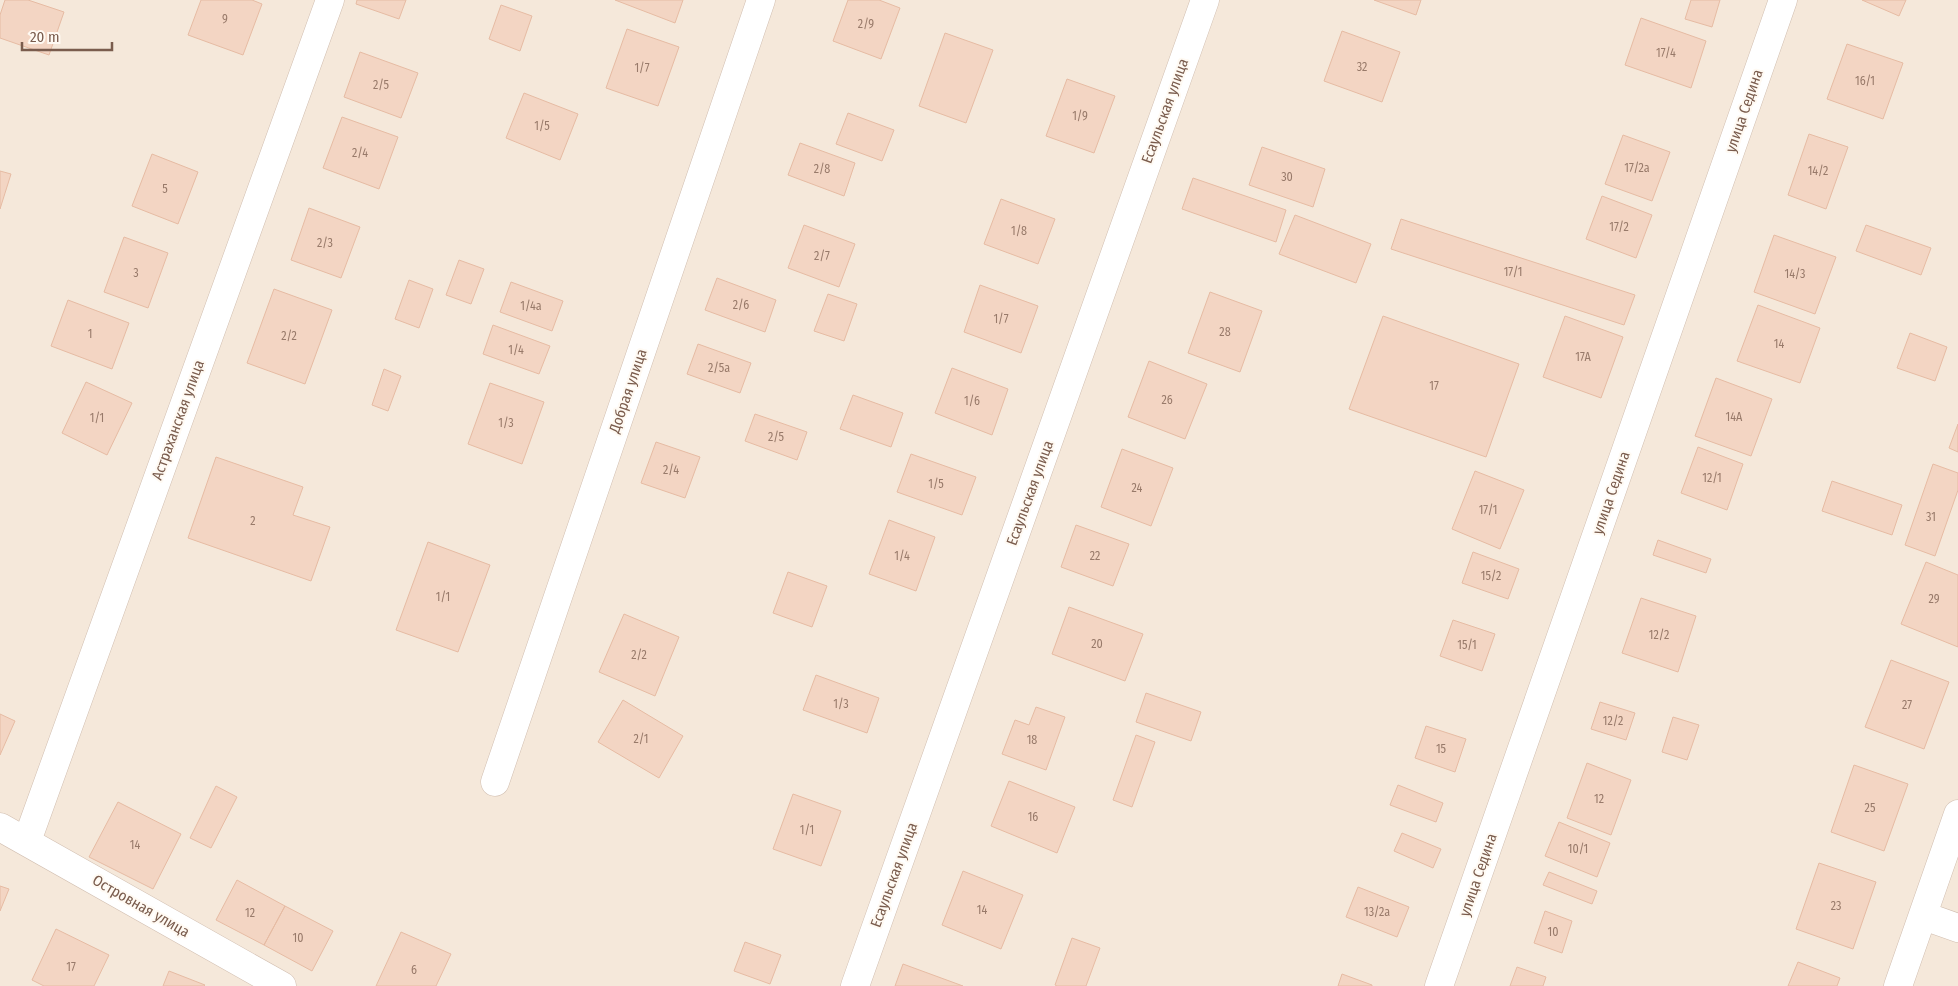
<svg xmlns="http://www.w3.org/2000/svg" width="1958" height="986" font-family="'Fira Sans Condensed',sans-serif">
<rect width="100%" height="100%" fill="#fdf6ec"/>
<!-- residential -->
<path fill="#f5e8da" d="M0 0H1958V986H0Z"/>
<!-- building -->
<path fill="#f3d5c3" stroke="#e6bba3" d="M5 0H28L64 12 49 55 0 38V15Z
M201 0H252L262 4 243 55 188 35Z
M357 0H406L399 19 356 4Z
M615 0H683L675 23Z
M848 0H879L900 8 881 59 833 41Z
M1374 0H1421L1416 15Z
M1691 0H1720L1712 27 1685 19Z
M1862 0H1906L1899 16Z
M501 5 532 16 520 51 489 39Z
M1641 18 1706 41 1691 88 1625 65Z
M627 29 679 47 658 106 606 88Z
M1342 31 1400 52 1382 102 1324 81Z
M945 33 993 50 966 123 919 106Z
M1847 44 1903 63 1883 119 1827 99Z
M360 52 418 73 401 118 344 97Z
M1067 79 1115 96 1094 153 1046 136Z
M524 93 578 114 560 160 506 138Z
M848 113 894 130 882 161 836 144Z
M342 117 398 137 379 189 323 168Z
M1809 134 1848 147 1826 209 1788 195Z
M1623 135 1670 152 1652 201 1605 184Z
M800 143 855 163 844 196 788 175Z
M1262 147 1325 169 1313 207 1249 185Z
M152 154 198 172 178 224 132 206Z
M0 171 11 174 0 209Z
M1193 178 1286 210 1276 242 1182 209Z
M1602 196 1652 215 1636 258 1586 239Z
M1001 199 1055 219 1038 264 984 244Z
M309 208 360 227 341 278 291 260Z
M1295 215 1371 244 1356 283 1279 254Z
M1401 219 1635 295 1624 325 1391 249Z
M804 225 855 244 839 287 788 268Z
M1866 225 1931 248 1921 275 1856 251Z
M1774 235 1836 257 1815 314 1754 292Z
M124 237 168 253 148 308 104 292Z
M459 260 484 269 471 304 446 295Z
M717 278 776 300 765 332 705 310Z
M409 280 433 289 419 328 395 319Z
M511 282 563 301 552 331 500 312Z
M980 285 1038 306 1021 353 964 332Z
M274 289 332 310 305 384 247 363Z
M1210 292 1262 311 1240 372 1188 353Z
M828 294 857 304 844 341 814 331Z
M68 300 129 323 112 369 51 346Z
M1758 305 1820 328 1800 383 1737 361Z
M1383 316 1519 364 1486 457 1349 409Z
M1565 316 1623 337 1601 398 1543 377Z
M493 325 550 346 539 374 483 354Z
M1910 333 1947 347 1935 381 1897 368Z
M698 344 751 363 740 393 687 374Z
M1149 361 1207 384 1185 439 1128 417Z
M952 368 1008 389 992 435 935 413Z
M384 369 401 376 388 411 372 405Z
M1716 378 1772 399 1751 456 1695 436Z
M86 382 132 403 107 455 62 433Z
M490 383 544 402 522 464 468 444Z
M853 395 903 413 891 447 840 429Z
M755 414 807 432 797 460 745 441Z
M1958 424V452L1949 448Z
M656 442 700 457 685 498 641 483Z
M1698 447 1743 464 1727 510 1681 493Z
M1122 449 1173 468 1151 526 1101 507Z
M911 454 976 477 962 515 897 492Z
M216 457 303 487 293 515 330 527 311 581 188 538Z
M1933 464 1958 473V490L1935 556 1905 545Z
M1475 471 1524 490 1500 549 1452 529Z
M1832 481 1902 505 1892 535 1822 511Z
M889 520 935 537 916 591 869 574Z
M1076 525 1129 544 1113 586 1061 567Z
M1658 540 1711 559 1706 573 1653 555Z
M428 542 490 565 458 652 396 630Z
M1473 552 1519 569 1508 599 1462 583Z
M1926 562 1958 575V647L1901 624Z
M788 572 827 586 812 627 773 613Z
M1641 598 1696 616 1678 672 1622 653Z
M1069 607 1143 634 1125 681 1052 654Z
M624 614 679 637 655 696 599 672Z
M1453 620 1495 634 1482 671 1440 656Z
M1891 660 1949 682 1924 749 1865 727Z
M816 675 879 698 867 733 803 710Z
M1146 693 1201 712 1191 741 1136 722Z
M623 700 683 736 659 778 598 742Z
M1600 702 1635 713 1626 740 1591 729Z
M1036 707 1065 717 1046 770 1002 754 1015 720 1029 725Z
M0 714 15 721 0 755Z
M1673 717 1699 725 1687 760 1662 752Z
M1426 726 1466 739 1455 772 1415 758Z
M1136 735 1155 742 1132 807 1113 800Z
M1587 763 1631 780 1611 835 1567 818Z
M1854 765 1908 784 1884 851 1831 832Z
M1009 781 1075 807 1057 853 991 826Z
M1398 785 1443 803 1436 822 1390 805Z
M216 786 237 797 211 848 190 838Z
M793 794 841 811 821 866 773 849Z
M118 802 181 834 153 889 89 857Z
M1559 822 1610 843 1597 877 1545 856Z
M1402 833 1441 849 1433 868 1394 851Z
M1819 863 1876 882 1853 949 1796 929Z
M963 871 1023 895 1001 949 942 925Z
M1549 872 1597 891 1592 904 1543 885Z
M237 880 285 906 264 945 216 920Z
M0 886 9 889 0 911Z
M1358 887 1409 907 1397 937 1346 917Z
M285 906 333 931 312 971 264 945Z
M1545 911 1572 921 1562 953 1534 943Z
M56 929 109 955 94 986H44L32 980Z
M401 932 451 954 436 986H376Z
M1072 938 1100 948 1086 986H1057L1055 985Z
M745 942 781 955 770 984 734 971Z
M1798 962 1840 978 1837 986H1788Z
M903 964 963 986H895Z
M1517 967 1546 977 1543 986H1510Z
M169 971 205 985 204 986H163Z
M1342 974 1372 985V986H1338Z"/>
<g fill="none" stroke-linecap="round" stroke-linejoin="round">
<!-- minor casing -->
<g stroke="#d1beb0" stroke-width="29">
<path id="minor" d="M495 782 761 0
M0 827 282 986
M27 841 330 0
M1924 916 1958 928
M855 986 1205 0
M1439 986 1783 0
M1898 986 1958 814"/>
</g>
<!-- minor -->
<use href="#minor" stroke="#fff" stroke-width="28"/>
</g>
<g text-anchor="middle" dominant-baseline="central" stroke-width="4" stroke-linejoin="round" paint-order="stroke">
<!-- number labels -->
<g font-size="12" fill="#987a6a">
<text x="225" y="19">9</text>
<text x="866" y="24">2/9</text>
<text x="1666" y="53">17/4</text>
<text x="1362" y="67">32</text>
<text x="642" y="68">1/7</text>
<text x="1865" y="81">16/1</text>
<text x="381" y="85">2/5</text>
<text x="1080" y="116">1/9</text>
<text x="542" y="126">1/5</text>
<text x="360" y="153">2/4</text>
<text x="1637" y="168">17/2а</text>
<text x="822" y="169">2/8</text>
<text x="1818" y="171">14/2</text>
<text x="1287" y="177">30</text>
<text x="165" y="189">5</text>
<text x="1619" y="227">17/2</text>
<text x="1019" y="231">1/8</text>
<text x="325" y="243">2/3</text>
<text x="822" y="256">2/7</text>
<text x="1513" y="272">17/1</text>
<text x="136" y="273">3</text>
<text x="1795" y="274">14/3</text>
<text x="741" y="305">2/6</text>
<text x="531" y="306">1/4а</text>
<text x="1001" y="319">1/7</text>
<text x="1225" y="332">28</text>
<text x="90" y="334">1</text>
<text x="289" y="336">2/2</text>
<text x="1779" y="344">14</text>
<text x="516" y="350">1/4</text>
<text x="1583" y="357">17А</text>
<text x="719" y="368">2/5а</text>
<text x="1434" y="386">17</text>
<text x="1167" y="400">26</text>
<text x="972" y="401">1/6</text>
<text x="1734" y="417">14А</text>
<text x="97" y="418">1/1</text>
<text x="506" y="423">1/3</text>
<text x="776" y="437">2/5</text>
<text x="671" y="470">2/4</text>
<text x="1712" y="478">12/1</text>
<text x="936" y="484">1/5</text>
<text x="1137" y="488">24</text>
<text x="1488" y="510">17/1</text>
<text x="1931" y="517">31</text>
<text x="253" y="521">2</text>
<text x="902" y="556">1/4</text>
<text x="1095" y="556">22</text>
<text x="1491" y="576">15/2</text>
<text x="443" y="597">1/1</text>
<text x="1934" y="599">29</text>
<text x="1659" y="635">12/2</text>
<text x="1097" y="644">20</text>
<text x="1467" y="645">15/1</text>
<text x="639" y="655">2/2</text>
<text x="841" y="704">1/3</text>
<text x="1907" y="705">27</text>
<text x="1613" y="721">12/2</text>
<text x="641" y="739">2/1</text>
<text x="1032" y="740">18</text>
<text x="1441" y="749">15</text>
<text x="1599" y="799">12</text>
<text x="1870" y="808">25</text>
<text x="1033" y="817">16</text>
<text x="807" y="830">1/1</text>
<text x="135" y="845">14</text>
<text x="1578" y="849">10/1</text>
<text x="1836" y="906">23</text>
<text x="982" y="910">14</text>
<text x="1377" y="912">13/2а</text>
<text x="250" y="913">12</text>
<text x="1553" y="932">10</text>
<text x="298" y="938">10</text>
<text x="71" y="967">17</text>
<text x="414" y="970">6</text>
</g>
<!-- street labels -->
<g font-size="15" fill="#7a5c4d" stroke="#fffaf3">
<text transform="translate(1165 111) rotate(-70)">Есаульская улица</text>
<text transform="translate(1744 111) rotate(-71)">улица Седина</text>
<text transform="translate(628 391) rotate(-71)">Добрая улица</text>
<text transform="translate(178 420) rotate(-70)">Астраханская улица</text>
<text transform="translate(1030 493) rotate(-70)">Есаульская улица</text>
<text transform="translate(1611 493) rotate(-71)">улица Седина</text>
<text transform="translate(894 875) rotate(-70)">Есаульская улица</text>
<text transform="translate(1478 875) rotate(-71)">улица Седина</text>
<text transform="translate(141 906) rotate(30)">Островная улица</text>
</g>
</g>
<!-- scale -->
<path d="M22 42v8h90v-8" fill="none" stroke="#7a5c4d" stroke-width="2.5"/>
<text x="30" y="42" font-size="15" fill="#7a5c4d" stroke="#fffaf3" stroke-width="4" paint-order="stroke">20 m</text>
</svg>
